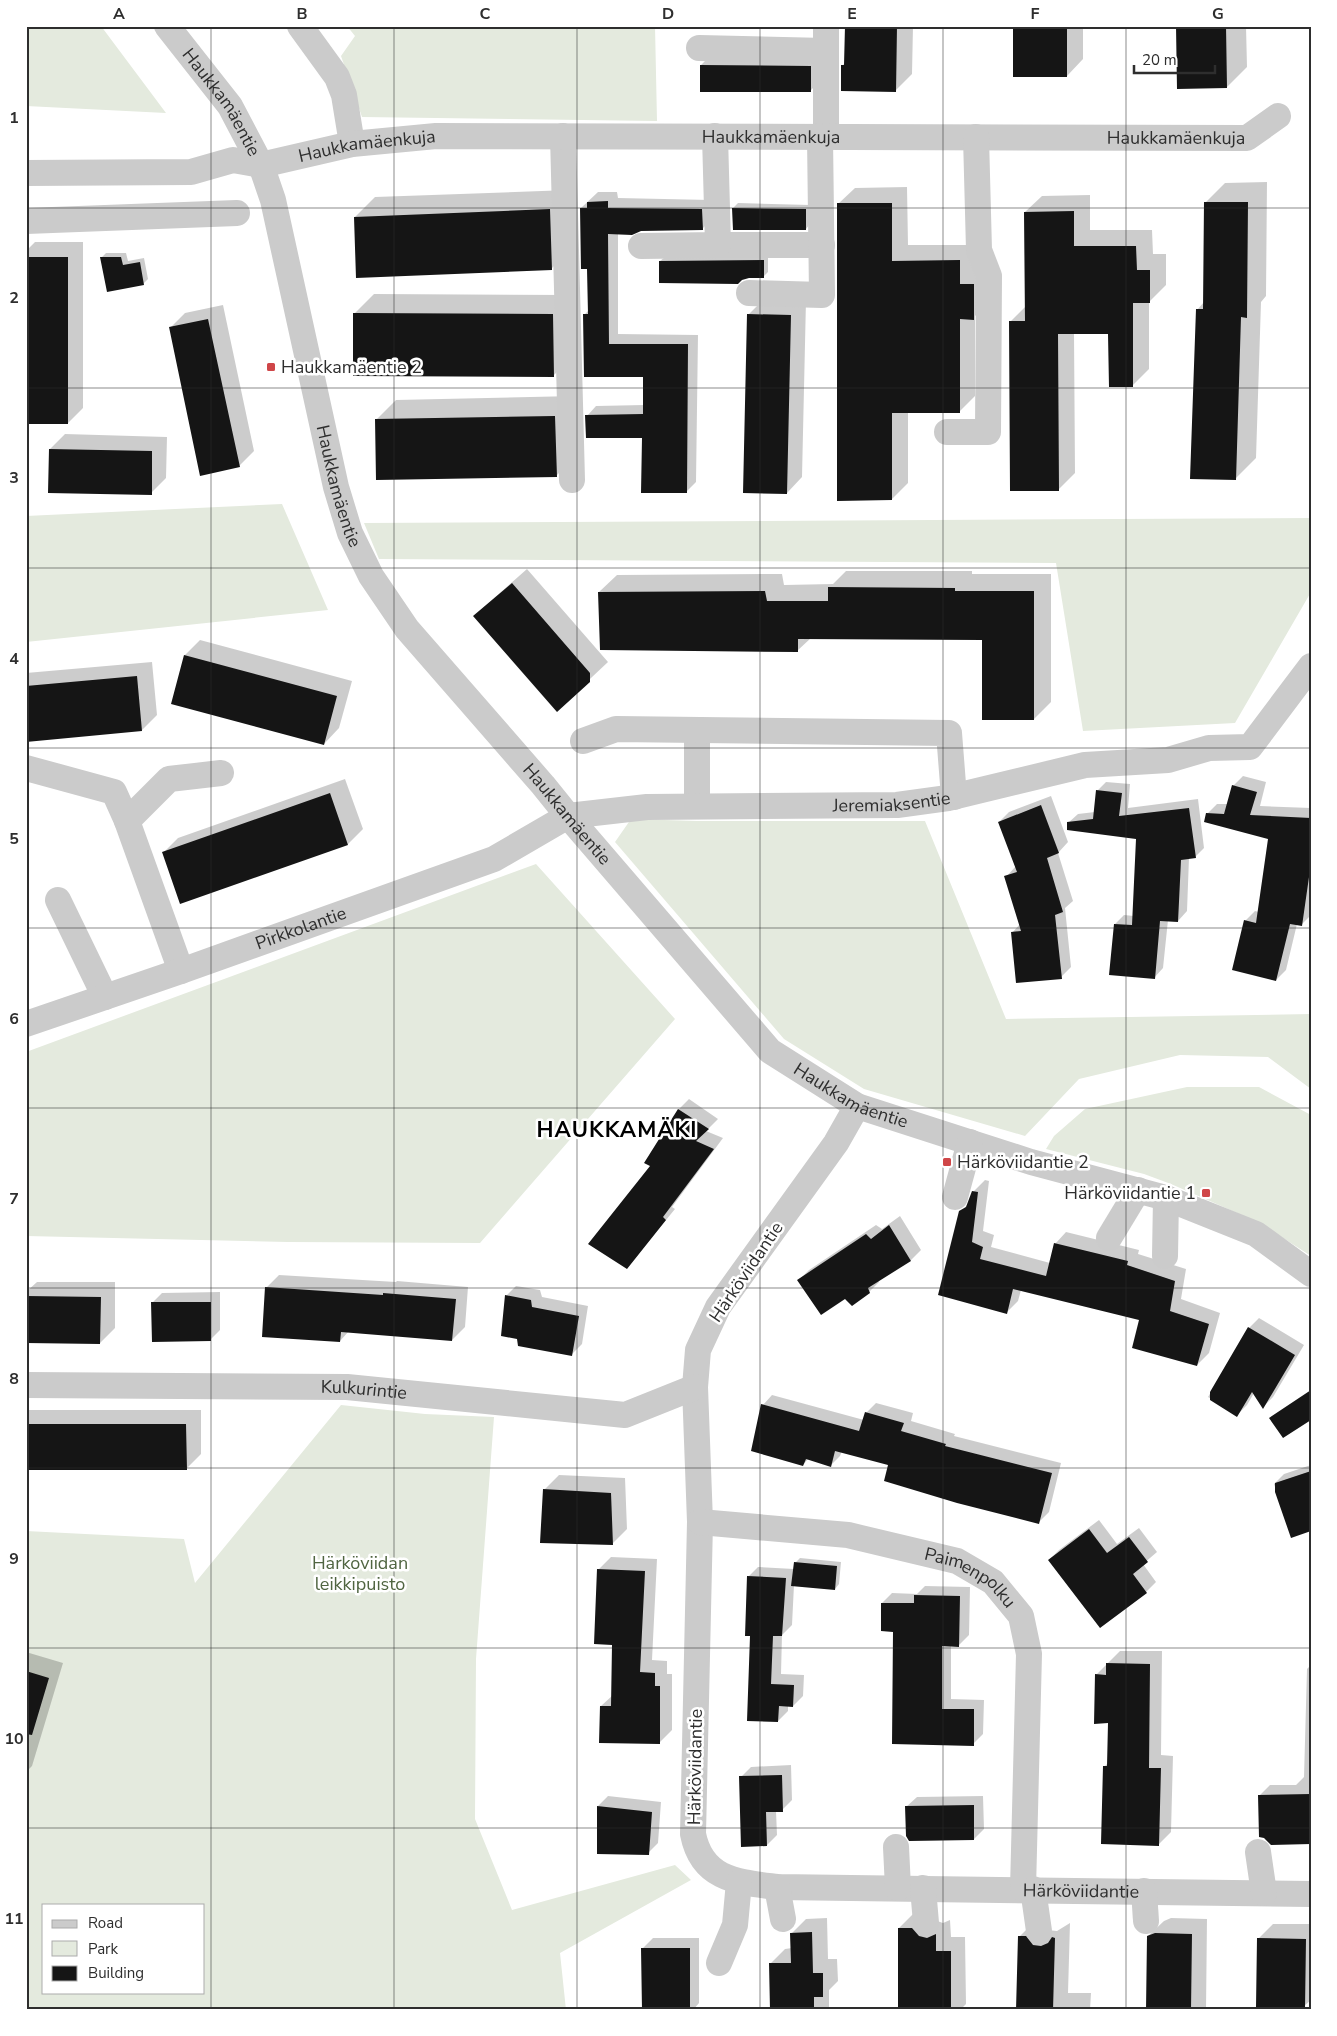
<svg xmlns="http://www.w3.org/2000/svg" width="1337" height="2036" font-family="'Nunito Sans',sans-serif">
<rect width="100%" height="100%" fill="#fff"/>
<!-- green -->
<path fill="#e4eade" fill-rule="evenodd" d="M26 26H101L166 113 26 106Z
M347 26H655L657 121 362 117 341 56 355 36Z
M282 504 328 610 26 642V516Z
M1311 518V592L1235 723 1083 731 1056 563 379 559 364 523Z
M631 819 697 821H925L1006 1019 1311 1014V1089L1268 1057 1180 1055 1079 1079 1025 1136 864 1089 784 1039 615 842Z
M536 864 675 1019 480 1243 288 1242 26 1236V1052Z
M1187 1087H1259L1311 1115V1256L1260 1223 1171 1184 1144 1174 1046 1149 1054 1136 1085 1109Z
M341 1405 425 1414 494 1417 476 1659 475 1819 512 1910 675 1865 691 1880 560 1953 566 2010H26V1531L184 1539 195 1583ZM44 1905H204V1992H44Z"/>
<!-- shadow -->
<path fill="#0003" d="M847 26H913L912 74 895 91 842 66 846 62Z
M1014 26H1083V59L1067 76Z
M1177 26H1246L1247 67 1227 87Z
M706 60 815 61V86L810 91 701 65Z
M1267 182 1266 296 1261 302 1256 458 1236 478 1197 310 1204 302 1205 203 1225 183Z
M907 187 908 245H976L990 302 975 316V396L959 412H908V483L892 499 838 204 855 188Z
M569 190 571 249 551 269 355 217 375 197Z
M598 192H617L618 198 711 200 712 219 702 229 641 230 618 233V334L698 335 696 482 686 492 643 436 587 416 596 406 644 405V375H586L584 315 589 310V267L581 208Z
M1090 195V230H1152L1153 254H1166V285L1149 302V369L1133 385 1110 333H1074L1075 473 1058 490 1010 322 1026 306 1025 212 1042 196Z
M738 203 810 205V224L806 229 733 208Z
M35 242H83V408L68 423H26V251Z
M106 253H126L128 261 144 258 148 279 143 284 102 257Z
M768 256V272L763 277 660 261 665 257Z
M374 294 572 295 574 355 554 375 354 314Z
M763 300H806L802 477 787 493 748 315Z
M223 305 254 451 239 466 170 328 185 313Z
M575 396 576 456 556 476 376 420 396 400Z
M65 434 167 437 166 478 151 493 50 449Z
M527 569 608 662 557 710 474 616Z
M846 571H972V574H1051V702L1034 719 983 639 811 638 797 651 599 592 617 575 782 574 784 585 833 584Z
M200 640 352 681 339 728 324 744 172 703 185 655Z
M152 662 157 715 142 730 26 740V673Z
M1243 776 1266 782 1260 806 1311 808V915L1302 924H1297L1286 970 1276 980 1245 921 1255 911 1259 912 1269 838 1207 814 1217 804H1228L1233 786Z
M345 779 363 829 348 844 163 853 178 838Z
M1106 782 1130 784 1128 808 1198 799 1204 848 1195 857 1189 858 1187 911 1178 921 1168 920 1163 968 1154 978 1115 924 1124 915 1134 916 1137 838 1068 823 1078 814 1095 812 1097 791Z
M1051 796 1068 842 1058 853 1073 901 1065 908 1071 967 1061 977 1012 933 1020 924 1006 877 1016 866 999 822 1009 812Z
M689 1099 718 1119 706 1131 723 1138 672 1207 675 1209 627 1268 652 1166 646 1162 679 1109Z
M985 1180 989 1181 983 1231 994 1235 991 1247 1050 1263 1055 1244 1066 1232 1139 1250 1138 1254 1186 1269 1181 1299 1220 1313 1209 1353 1197 1365 1141 1319 1021 1290 1018 1301 1006 1313 939 1294 961 1212 968 1204 973 1192Z
M900 1216 921 1250 911 1260 878 1280 879 1282 869 1292 845 1297 799 1280 809 1270 876 1225 882 1229Z
M279 1275 396 1282 397 1281 468 1287 465 1327 452 1340 349 1331 340 1341 266 1288Z
M37 1282H115V1328L100 1343 26 1342V1292Z
M516 1286 540 1290 542 1297 588 1306 582 1344 572 1354 506 1296Z
M220 1292V1330L210 1340 152 1303 162 1293Z
M1259 1318 1304 1345 1273 1397 1263 1407 1254 1393 1247 1405 1237 1415 1208 1397 1249 1328Z
M772 1395 864 1420 866 1413 876 1403 913 1413 911 1421 955 1434 954 1436 1061 1463 1049 1512 1039 1522 890 1464 842 1451 840 1456 830 1466 808 1459 803 1465 763 1405Z
M26 1410H201V1454L186 1469H26Z
M1311 1465V1530L1291 1536 1274 1484 1284 1474Z
M559 1475 625 1478 627 1529 612 1544 544 1490Z
M1099 1520 1117 1544 1139 1528 1157 1552 1143 1564 1156 1582 1146 1592 1100 1626 1049 1560 1059 1550Z
M611 1557 657 1559 652 1660 667 1661V1674H672V1730L659 1743 601 1706 613 1695 614 1644 598 1570Z
M800 1558 841 1562 839 1584 835 1589 794 1585 792 1625 782 1635 781 1674 804 1675 803 1696 793 1706H788V1711L778 1721 751 1635 748 1577 758 1567 794 1569 795 1563Z
M925 1586 970 1587 969 1635 959 1645H951V1699L984 1700 983 1734 973 1744 893 1743 894 1630 882 1603 892 1593 917 1594Z
M1120 1651H1162L1161 1755 1173 1756 1171 1832 1158 1845 1104 1767 1109 1762 1110 1722 1096 1675Z
M26 1652 63 1663 32 1766 26 1772Z
M1311 1665V1843L1260 1795 1270 1785H1296L1304 1777 1307 1669Z
M791 1765 792 1800 782 1810 776 1811 777 1835 767 1845 741 1777 751 1767Z
M608 1796 661 1802 658 1843 648 1853 598 1806Z
M983 1796 984 1829 974 1839 906 1807 917 1797Z
M914 1913 943 1923 950 1920 951 1937H965L966 2004 960 2010H899V1928Z
M827 1918 828 1959H837L838 1981 829 1990V2010H771L770 1964 785 1949 792 1948 791 1934 806 1919Z
M1171 1918 1207 1919 1206 2010H1148V1936L1164 1921Z
M1034 1922 1048 1930 1057 1931 1070 1923 1068 1993H1091L1090 2010H1017L1019 1937Z
M1273 1924H1311V2000L1304 2006 1258 1939Z
M653 1938H699V2003L693 2010H643V1948Z"/>
<!-- building -->
<path fill="#151515" d="M845 26H897L896 92 841 91V65H844Z
M1013 26H1067V77H1013Z
M1176 26H1226L1227 88 1177 89Z
M700 65 811 66V92H700Z
M608 201V208L702 209 703 230 641 231 632 235 608 234 609 344H688L687 493H641L642 438H586L585 415 643 414V377H584L583 314H588L587 269H581L580 208H587V202Z
M1204 202H1248L1247 318 1241 317 1236 480 1190 479 1196 309H1203Z
M837 203H892V261L960 260V284H974V320L960 319V413H892V500L837 501Z
M732 208 806 209V230H733Z
M550 209 552 270 356 278 354 217Z
M1074 211V246H1136L1137 270H1150V303H1133V387H1109L1108 334H1058L1059 491H1010L1009 321H1025L1024 212Z
M26 257H68V424H26Z
M100 257H121L123 265 140 262 144 285 107 292Z
M764 260V278H749L742 280 738 284 659 283V261Z
M353 313 553 314 554 377 353 376Z
M747 314 791 315 787 494 743 493Z
M208 319 240 467 200 476 169 327Z
M555 416 557 477 376 480 375 419Z
M49 449 152 451V495L48 493Z
M512 583 590 673V682L557 712 473 616Z
M828 587 955 588V591H1034V720H982V640L798 639V652L600 650 598 592 765 591 767 601H828Z
M184 655 337 696 324 745 171 704Z
M137 676 142 731 26 742V686Z
M1232 785 1257 792 1250 815 1311 818V863L1302 926 1290 924 1276 981 1232 970 1244 920 1256 923 1268 839 1204 822 1206 813 1224 814Z
M1096 790 1122 793 1119 816 1189 808 1196 858 1181 860 1178 922 1160 921 1155 979 1109 975 1114 924 1132 925 1136 839 1067 830V822L1093 819Z
M330 793 348 845 180 904 162 852Z
M1041 805 1059 853 1047 858 1063 912 1055 915 1062 979 1016 983 1011 932 1021 931 1004 876 1017 872 998 822Z
M678 1109 709 1129 696 1141 714 1149 663 1217 666 1220 627 1269 588 1244 650 1166 644 1163Z
M972 1191 978 1192 972 1242 983 1247 980 1259 1046 1276 1054 1243 1128 1261 1127 1265 1175 1281 1170 1311 1209 1324 1197 1366 1132 1348 1139 1320 1013 1289 1007 1314 938 1295 959 1211 966 1207Z
M889 1225 911 1261 868 1288 870 1293 852 1306 845 1299 821 1315 797 1280 866 1234 871 1239Z
M265 1287 383 1295V1293L456 1299 452 1341 341 1332 340 1342 262 1337Z
M505 1295 531 1300 532 1307 579 1316 572 1356 518 1346 517 1339 501 1336Z
M26 1296 101 1297 100 1344 26 1343Z
M151 1302H211V1341L152 1342Z
M1248 1327 1295 1355 1263 1409 1252 1392 1237 1417 1210 1400V1392Z
M1311 1390V1420L1283 1438 1269 1418Z
M761 1404 859 1431 865 1412 904 1423 901 1431 946 1444 945 1446 1052 1473 1039 1524 957 1503 884 1481 888 1465 835 1451 831 1467 806 1459 803 1466 751 1451Z
M26 1424H186L187 1470H26Z
M1311 1471V1531L1291 1538 1275 1492V1483Z
M543 1489 611 1493 613 1545 540 1543Z
M1089 1529 1107 1553 1129 1537 1148 1562 1133 1574 1147 1593 1100 1628 1048 1560Z
M794 1562 837 1566 835 1590 791 1586Z
M597 1569 645 1571 640 1672 655 1673V1686H660V1744L599 1743 600 1706H611L612 1645 594 1644Z
M747 1576 786 1578 782 1636H773L771 1684 794 1685 793 1707 779 1706 778 1722 747 1721 750 1636H745Z
M914 1595 960 1596 959 1647 942 1646V1709H974V1746L892 1744 893 1632 881 1631V1603H914Z
M1106 1663 1150 1664 1149 1768H1161L1159 1846 1101 1844 1103 1766H1107L1108 1723 1094 1724 1095 1674 1106 1675Z
M26 1671 49 1678 32 1735 26 1734Z
M782 1775 783 1812H766L767 1846 741 1847 739 1776Z
M1311 1794V1844L1271 1845 1264 1838 1259 1837 1258 1795Z
M974 1805V1840L909 1841 906 1836 905 1806Z
M597 1806 652 1812 649 1855 597 1854Z
M898 1928H912L919 1936 927 1938 936 1934V1951H951V2010H898Z
M812 1932 813 1973H823V1997H814V2010H770L769 1963H791L790 1933Z
M1155 1933 1192 1934 1191 2010H1146L1147 1936Z
M1018 1936H1026L1033 1945 1041 1946 1048 1943 1052 1937 1055 1938 1053 2010H1016Z
M1257 1938 1306 1939 1305 2008 1256 2007Z
M641 1948H690V2010H642Z"/>
<g fill="none" stroke-linecap="round" stroke-linejoin="round">
<!-- minor -->
<g stroke="#cbcbcb" stroke-width="26">
<path id="s1" d="M167 26 230 106 261 165 273 200 336 487 350 533 371 576 407 629 543 785 568 816 770 1051 857 1106 1031 1162 1166 1198 1256 1234 1311 1274"/>
<path d="M300 26 337 77 344 95 352 144"/>
<path d="M699 48 826 51"/>
<path d="M563 136 572 480"/>
<path d="M826 137V26"/>
<path id="s2" d="M26 173 191 172 233 160 261 165 352 144 436 136 1247 138 1278 116"/>
<path d="M26 221 237 213"/>
<path d="M718 245H822"/>
<path d="M641 246 718 245 715 136"/>
<path d="M749 293 822 295 820 137"/>
<path d="M947 432H988L989 276 979 250 976 137"/>
<path d="M697 730V806"/>
<path d="M583 741 616 729 949 733 954 797"/>
<path d="M26 768 114 792 127 821"/>
<path d="M58 900 105 997"/>
<path d="M181 971 127 821 169 779 221 773"/>
<path id="s3" d="M26 1024 181 971 494 859 568 816 647 807 897 805 948 798 1085 765 1168 760 1209 748 1250 747 1311 666"/>
<path id="s4" d="M857 1106 836 1143 718 1307 698 1350 695 1387 700 1522 693 1834C702 1880 738 1882 777 1887L1311 1894"/>
<path d="M955 1197 970 1142"/>
<path d="M1109 1238 1138 1190"/>
<path d="M1165 1256 1166 1198"/>
<path id="s5" d="M26 1385 347 1387 625 1415 695 1387"/>
<path id="s6" d="M700 1522 848 1535 957 1561 993 1582 1021 1616 1029 1654 1023 1889"/>
<path d="M896 1847 898 1888"/>
<path d="M1258 1852 1264 1893"/>
<path d="M777 1887 783 1919"/>
<path d="M923 1888 926 1923"/>
<path d="M1033 1889 1039 1931"/>
<path d="M1144 1891 1146 1921"/>
<path d="M719 1963 735 1925 739 1882"/>
</g>
</g>
<!-- grid -->
<path fill="none" stroke="#2e2e2e" stroke-width="1" stroke-opacity="0.55" d="M211 26V2010M394 26V2010M577 26V2010M760 26V2010M943 26V2010M1126 26V2010M26 208H1311M26 388H1311M26 568H1311M26 748H1311M26 928H1311M26 1108H1311M26 1288H1311M26 1468H1311M26 1648H1311M26 1828H1311"/>
<!-- markers -->
<g fill="#cf4648" stroke="#fff" stroke-width="2">
<rect x="266" y="362" width="10" height="10" rx="2.5"/>
<rect x="942" y="1157" width="10" height="10" rx="2.5"/>
<rect x="1201" y="1188" width="10" height="10" rx="2.5"/>
</g>
<g text-anchor="middle" dominant-baseline="central" stroke-width="5" stroke-linejoin="round" paint-order="stroke">
<!-- street labels -->
<g font-size="18" fill="#2e2e2e" stroke="#fff">
<text stroke="none"><textPath href="#s1" startOffset="94">Haukkamäentie</textPath></text>
<text stroke="none"><textPath href="#s2" startOffset="1155">Haukkamäenkuja</textPath></text>
<text stroke="none"><textPath href="#s2" startOffset="750">Haukkamäenkuja</textPath></text>
<text stroke="none"><textPath href="#s2" startOffset="345">Haukkamäenkuja</textPath></text>
<text stroke="none"><textPath href="#s1" startOffset="499">Haukkamäentie</textPath></text>
<text stroke="none"><textPath href="#s3" startOffset="906">Jeremiaksentie</textPath></text>
<text stroke="none"><textPath href="#s1" startOffset="904">Haukkamäentie</textPath></text>
<text stroke="none"><textPath href="#s3" startOffset="291">Pirkkolantie</textPath></text>
<text stroke="none"><textPath href="#s1" startOffset="1309">Haukkamäentie</textPath></text>
<text transform="translate(746 1272) rotate(-56)">Härköviidantie</text>
<text stroke="none"><textPath href="#s5" startOffset="338">Kulkurintie</textPath></text>
<text stroke="none"><textPath href="#s6" startOffset="280">Paimenpolku</textPath></text>
<text transform="translate(695 1767) rotate(-89)">Härköviidantie</text>
<text stroke="none"><textPath href="#s4" startOffset="1189">Härköviidantie</textPath></text>
</g>
<!-- poi labels -->
<g font-size="18" fill="#2e2e2e" stroke="#fff" text-anchor="start">
<text x="281" y="367">Haukkamäentie 2</text>
<text x="957" y="1162">Härköviidantie 2</text>
<text x="1196" y="1193" text-anchor="end">Härköviidantie 1</text>
</g>
<!-- park labels -->
<g font-size="18" fill="#506541" stroke="#fff">
<text x="360" y="1563">Härköviidan<tspan x="360" dy="21">leikkipuisto</tspan></text>
</g>
<!-- district labels -->
<g font-size="22" font-weight="bold" letter-spacing="1" fill="#000" stroke="#fff">
<text x="617" y="1130">HAUKKAMÄKI</text>
</g>
</g>
<!-- border -->
<rect width="1337" height="2036" fill="none" stroke="#ffffff" stroke-width="55"/>
<!-- legend -->
<rect x="42" y="1904" width="162" height="90" fill="#ffffff" stroke="#ababab"/>
<rect x="52" y="1920" width="25" height="8" fill="#cbcbcb" stroke="#ababab"/>
<text x="88" y="1928" font-size="15" fill="#2e2e2e">Road</text>
<rect x="52" y="1941" width="25" height="15" fill="#e4eade" stroke="#ababab"/>
<text x="88" y="1954" font-size="15" fill="#2e2e2e">Park</text>
<rect x="52" y="1966" width="25" height="15" fill="#151515" stroke="#ababab"/>
<text x="88" y="1978" font-size="15" fill="#2e2e2e">Building</text>
<!-- scale -->
<path d="M1134 65v8h81v-8" fill="none" stroke="#2e2e2e" stroke-width="2.5"/>
<text x="1142" y="65" font-size="15" fill="#2e2e2e" stroke="#ffffff" stroke-width="4" paint-order="stroke">20 m</text>
<rect x="28" y="28" width="1282" height="1980" fill="none" stroke="#2e2e2e" stroke-width="2"/>
<g font-size="16" text-anchor="middle" font-weight="bold" fill="#2e2e2e">
<text x="119" y="19">A</text>
<text x="302" y="19">B</text>
<text x="485" y="19">C</text>
<text x="668" y="19">D</text>
<text x="852" y="19">E</text>
<text x="1035" y="19">F</text>
<text x="1218" y="19">G</text>
<text x="14" y="123">1</text>
<text x="14" y="303">2</text>
<text x="14" y="483">3</text>
<text x="14" y="664">4</text>
<text x="14" y="844">5</text>
<text x="14" y="1024">6</text>
<text x="14" y="1204">7</text>
<text x="14" y="1384">8</text>
<text x="14" y="1564">9</text>
<text x="14" y="1744">10</text>
<text x="14" y="1924">11</text>
</g>
</svg>
